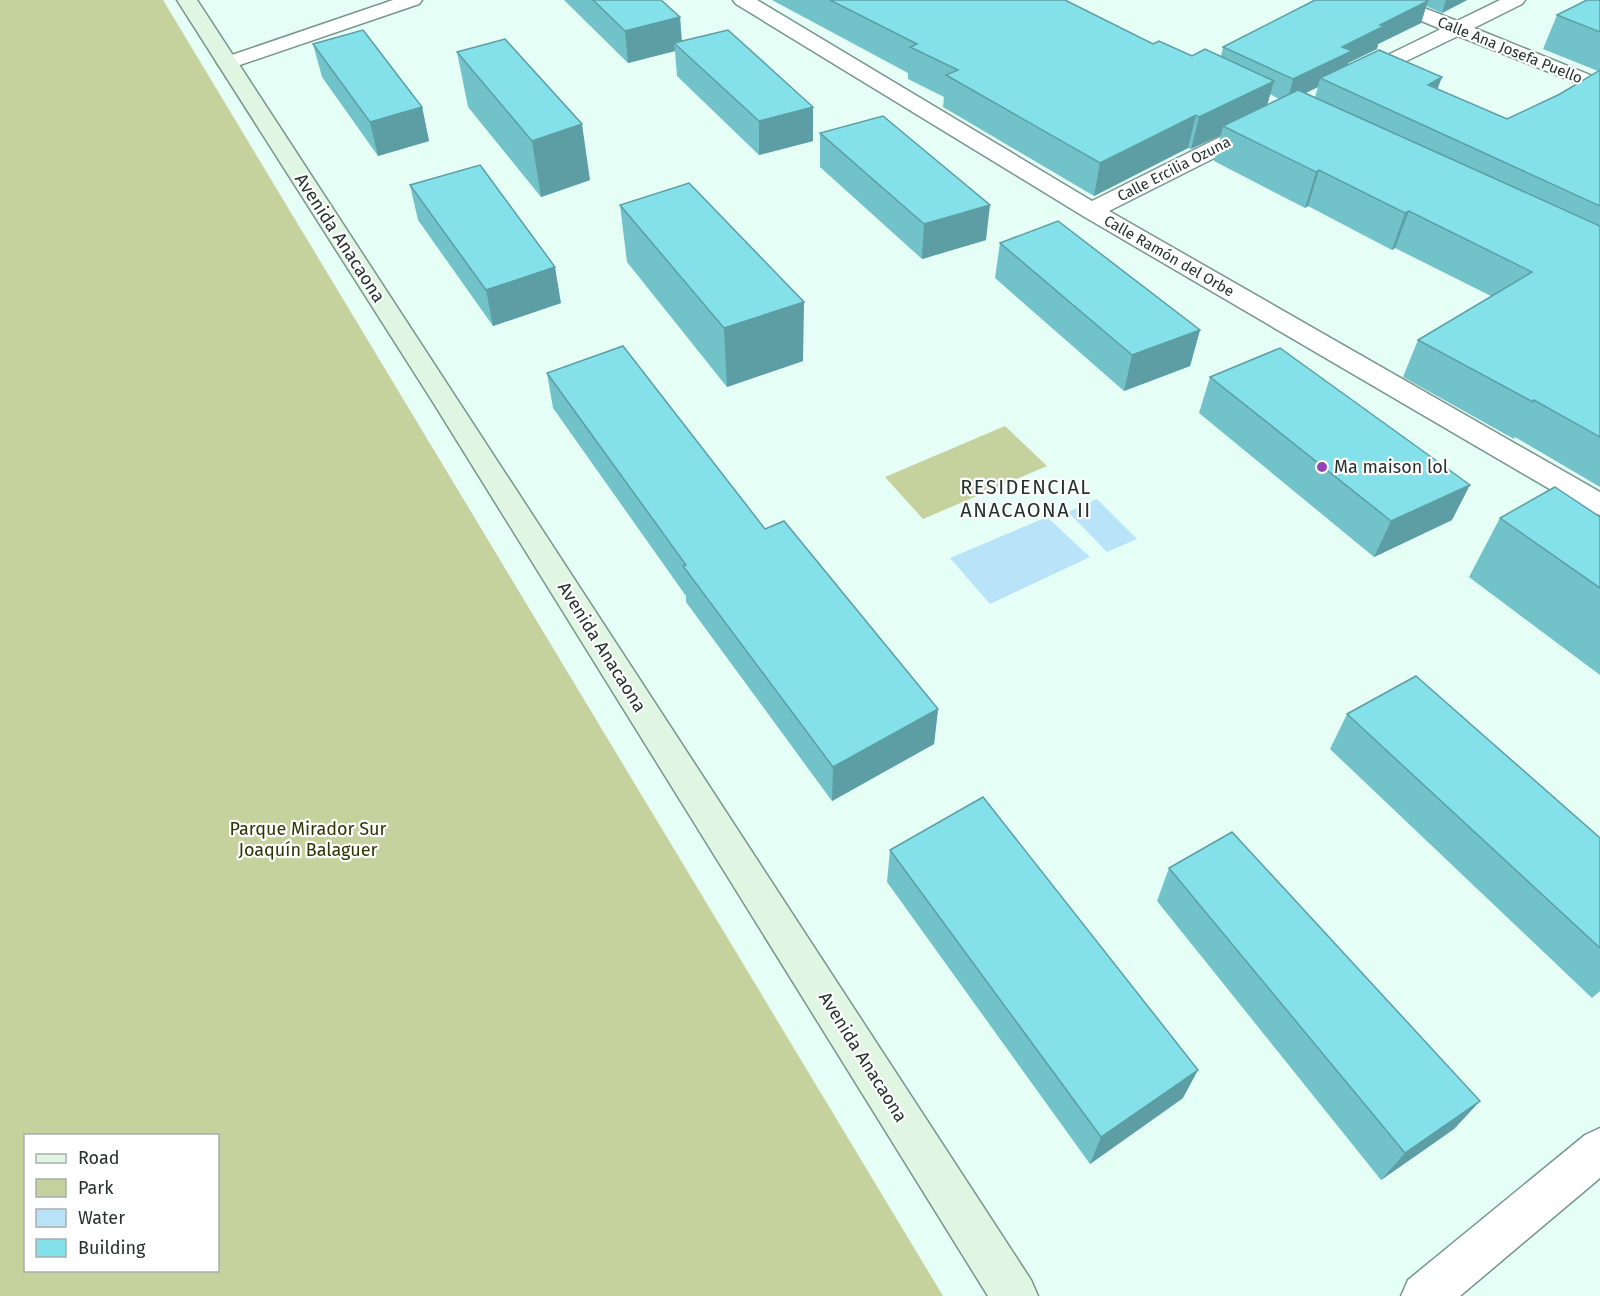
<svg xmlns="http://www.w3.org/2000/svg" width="1600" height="1296" font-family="'Fira Sans',sans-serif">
<rect width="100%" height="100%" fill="#e5fef6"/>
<!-- green -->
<path fill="#c5d29d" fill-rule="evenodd" d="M0 0H163L943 1296H0ZM26 1136H218V1270H26Z
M1005 426 1047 466 923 519 885 477Z"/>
<!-- water -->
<path fill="#b9e3f9" d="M1097 499 1137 539 1107 552 1068 512Z
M1047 517 1090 557 990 604 950 558Z"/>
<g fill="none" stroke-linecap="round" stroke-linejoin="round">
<!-- street casing -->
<g stroke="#77958c" stroke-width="3">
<path id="street" d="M393 0H422L419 4 234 67 227 69 220 67 217 63 220 59Z
M733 0H757L1092 201 1250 122 1258 120 1266 122 1269 127 1266 132 1109 211 1600 492V515L1589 512 1083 216 736 4Z
M1377 0H1404L1457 21 1500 0H1525L1522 4 1474 28 1600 79V92L1458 36 1365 81 1358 83 1351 81 1348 77 1351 73 1441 29 1380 4Z
M1600 1128V1178L1460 1296H1401L1408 1280 1585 1135Z"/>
</g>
<!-- secondary casing -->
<g stroke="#77958c" stroke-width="3">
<path id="secondary" d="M177 0H197L1031 1280 1038 1296H988L431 399Z"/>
</g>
<!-- street -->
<use href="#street" fill="#fff" fill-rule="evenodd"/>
<!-- secondary -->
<use href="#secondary" fill="#e0f5e2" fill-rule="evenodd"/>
</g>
<!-- wall -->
<path fill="#72c2c9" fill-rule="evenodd" d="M564 0H661L680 17 682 41 813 107V141L759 155 677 76 675 51 628 63Z
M772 0H1065L1153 44 1192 56H1221L1223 47 1315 0H1467L1442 13 1426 6 1421 23 1378 44 1377 49 1348 63 1347 65 1442 77 1437 89 1507 119 1560 94 1598 71 1543 49 1557 15 1600 0V487L1515 437 1514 439 1403 377 1418 340 1491 296 1395 248 1392 250 1308 206 1305 208 1214 161 1221 135 1191 149 1188 148 1094 196 943 107 944 97 908 79V73ZM1318 87 1315 97 1306 93ZM1270 94 1279 99 1267 105Z
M313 44 422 107 429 141 378 156 322 77Z
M457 52 590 180 541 197 468 107Z
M820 133 986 240 922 259 820 167Z
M410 185 561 303 493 326 418 220Z
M620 205 803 361 727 387 627 262Z
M1000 243 1200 330 1190 366 1124 391 995 278Z
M547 373 765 529 938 709 934 744 832 801 686 602V596L553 408Z
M1210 377 1452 520 1374 557 1199 413Z
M1600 517V675L1469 577 1500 518Z
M1347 714 1600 838V991L1592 998 1330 749Z
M890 850 1183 1098 1090 1164 887 882Z
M1169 868 1480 1101 1454 1129 1381 1180 1157 901Z"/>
<!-- shaded-wall -->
<path fill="#5c9ea4" d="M1446 0H1467L1442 13Z
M1428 1 1421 23 1378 44 1377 49 1348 63 1345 74 1320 78 1318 87 1287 102 1293 79 1342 47 1380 25Z
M680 17 682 50 674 43 675 51 628 63 625 31Z
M1442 77 1429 111 1428 85Z
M1274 81 1265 113 1223 126 1221 135 1191 149 1199 117Z
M422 107 429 141 378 156 370 122Z
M813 107V141L759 155V121Z
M1196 115 1188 148 1094 196 1100 163Z
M582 124 590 180 541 197 532 141Z
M1319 170 1308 206 1305 208 1316 172Z
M990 205 986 240 922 259 924 224Z
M1409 211 1395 248 1392 250 1405 213Z
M555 267 561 303 493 326 486 290Z
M804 302 803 361 727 387 724 328Z
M1200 330 1190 366 1124 391 1132 355Z
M1470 485 1452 520 1374 557 1391 521Z
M938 709 934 744 832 801 833 767Z
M1198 1070 1183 1098 1090 1164 1101 1137Z
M1480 1101 1454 1129 1381 1180 1405 1153Z"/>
<!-- building -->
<path fill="#84e1ea" stroke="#5c9ea4" stroke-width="1.5" d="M593 0H661L680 17 625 31Z
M830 0H1065L1153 44 1159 41 1192 56 1205 49 1274 81 1199 117 1196 115 1100 163 946 75 958 70 910 47 917 44Z
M1315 0H1426L1428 1 1380 25 1384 26 1342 47 1352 51 1293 79 1223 47Z
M1587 0H1600V32L1557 15Z
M363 30 422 107 370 122 313 44Z
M728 30 813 107 759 121 674 43Z
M505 39 582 124 532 141 457 52Z
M1379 50 1442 77 1428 85 1507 119 1560 94 1600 70V206L1320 78Z
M1298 90 1600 226V437L1534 400 1533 402 1418 340 1532 272 1409 211 1405 213 1319 170 1316 172 1223 126Z
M883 116 990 205 924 224 820 133Z
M480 165 555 267 486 290 410 185Z
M689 183 804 302 724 328 620 205Z
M1058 221 1200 330 1132 355 1000 243Z
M623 346 765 529 784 521 938 709 833 767 683 566 686 565 547 373Z
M1280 348 1470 485 1391 521 1210 377Z
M1555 487 1600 517V588L1500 518Z
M1416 676 1600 838V948L1347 714Z
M983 797 1198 1070 1101 1137 890 850Z
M1232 832 1480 1101 1405 1153 1169 868Z"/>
<!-- markers -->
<circle fill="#9544b3" stroke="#fff" stroke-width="2" cx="1322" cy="467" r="6"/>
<g text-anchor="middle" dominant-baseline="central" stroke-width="4.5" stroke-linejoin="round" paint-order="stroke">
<!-- far-street labels -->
<g font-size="15" fill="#25322e" stroke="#fff">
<text transform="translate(1510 50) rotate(22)">Calle Ana Josefa Puello</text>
<text transform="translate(1174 169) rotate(-27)">Calle Ercilia Ozuna</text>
<text transform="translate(1169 256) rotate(30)">Calle Ramón del Orbe</text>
</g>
<!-- street labels -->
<g font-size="18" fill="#25322e" stroke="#fff">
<text transform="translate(340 238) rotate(57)">Avenida Anacaona</text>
<text transform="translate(602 647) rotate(58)">Avenida Anacaona</text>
<text transform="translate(863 1057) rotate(58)">Avenida Anacaona</text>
</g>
<!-- poi labels -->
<g font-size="18" fill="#25322e" stroke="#fff" text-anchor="start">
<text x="1334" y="467">Ma maison lol</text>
</g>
<!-- park labels -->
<g font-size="18" fill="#2d3501" stroke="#fff">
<text x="308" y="829">Parque Mirador Sur<tspan x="308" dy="21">Joaquín Balaguer</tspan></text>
</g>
<!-- neighbourhood labels -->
<g font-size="20" letter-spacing="1.5" fill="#25322e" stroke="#fff">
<text x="1026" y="487">RESIDENCIAL<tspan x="1026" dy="23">ANACAONA II</tspan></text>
</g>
</g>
<!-- legend -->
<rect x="24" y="1134" width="195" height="138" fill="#ffffff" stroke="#a8adab" stroke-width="1.5"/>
<rect x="36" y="1154" width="30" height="9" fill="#e0f5e2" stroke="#a8adab" stroke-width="1.5"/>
<text x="78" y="1164" font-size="18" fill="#25322e">Road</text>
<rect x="36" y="1179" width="30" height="18" fill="#c5d29d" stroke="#a8adab" stroke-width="1.5"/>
<text x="78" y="1194" font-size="18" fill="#25322e">Park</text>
<rect x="36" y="1209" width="30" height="18" fill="#b9e3f9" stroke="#a8adab" stroke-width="1.5"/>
<text x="78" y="1224" font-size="18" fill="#25322e">Water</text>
<rect x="36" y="1239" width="30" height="18" fill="#84e1ea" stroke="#a8adab" stroke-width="1.5"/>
<text x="78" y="1254" font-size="18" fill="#25322e">Building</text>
</svg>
